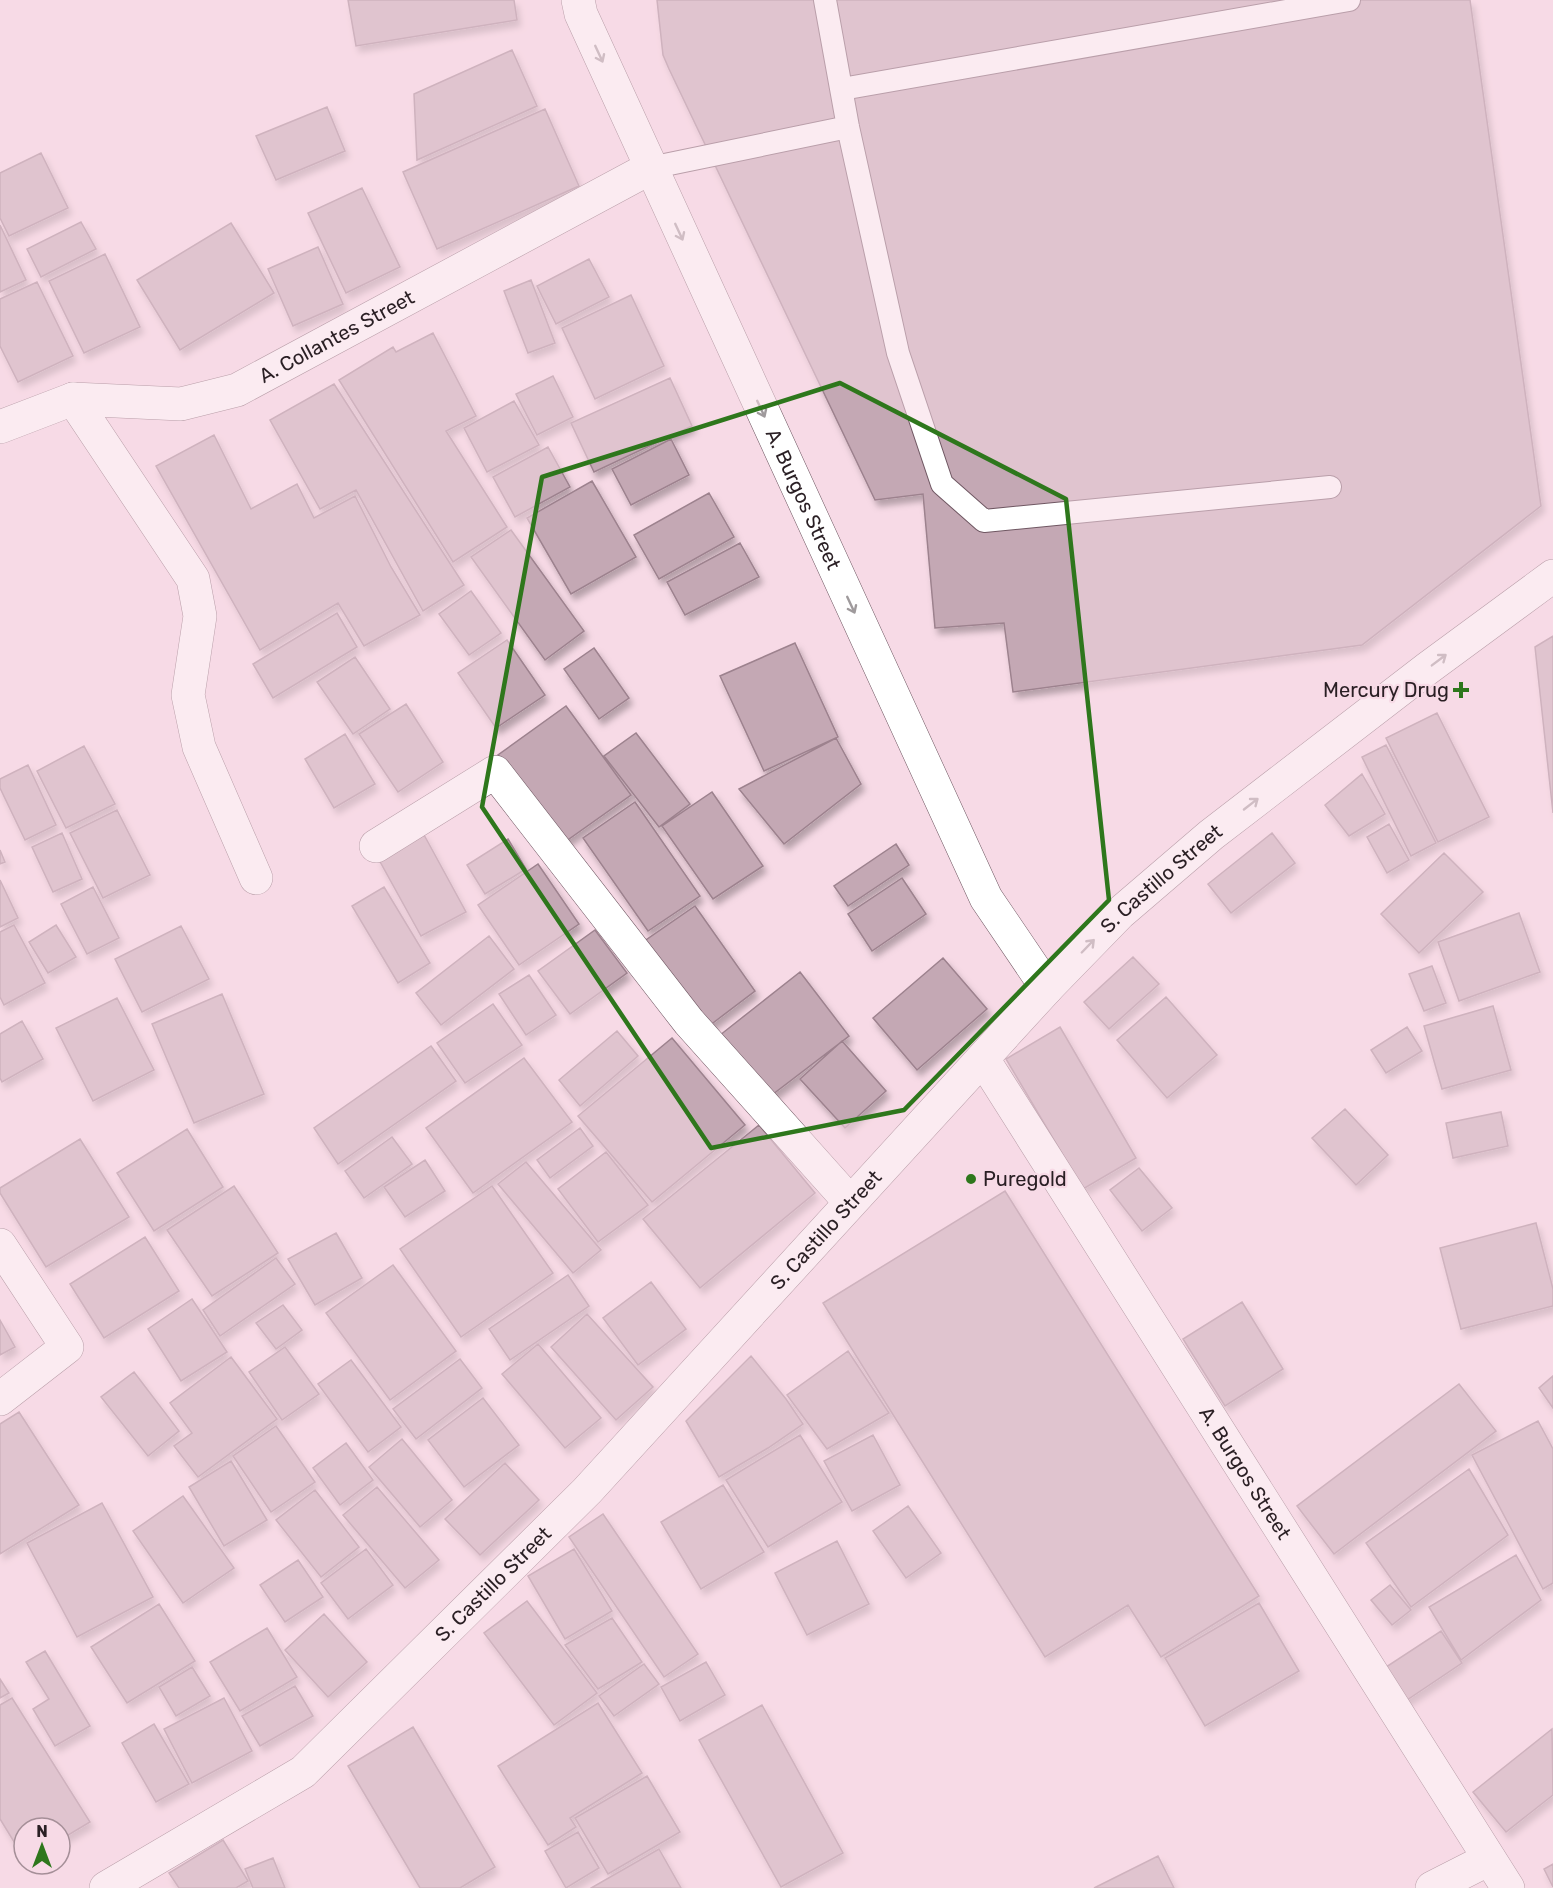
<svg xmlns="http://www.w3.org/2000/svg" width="1553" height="1888" font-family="Rubik,sans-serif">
<defs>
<filter id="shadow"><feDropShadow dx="3.5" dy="6" stdDeviation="3" flood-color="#0004"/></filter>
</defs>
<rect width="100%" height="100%" fill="#f7dae6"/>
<!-- building -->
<path fill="#c4a8b4" stroke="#9d828e" stroke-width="1.5" filter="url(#shadow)" d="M348 0H514L517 20 356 46Z
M657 0H1470L1541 506 1362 645 1013 692 1004 623 935 628 923 494 875 500 669 69 663 55Z
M512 50 537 106 417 160 414 94Z
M327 107 345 151 276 180 256 136Z
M545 109 579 186 437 249 403 172Z
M41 153 68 208 9 236 0 218V173Z
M362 188 400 267 346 293 308 213Z
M81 222 96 249 41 277 27 249Z
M231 223 274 293 180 350 137 280Z
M0 225 26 280 0 292Z
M318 247 343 304 293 326 268 269Z
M105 254 140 327 84 353 49 281Z
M589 259 609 297 556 324 537 286Z
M531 280 555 343 528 353 504 291Z
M37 282 73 356 18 382 0 346V299Z
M631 295 664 366 595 399 562 328Z
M433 333 476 416 446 431 507 527 453 562 339 380 393 347 396 352Z
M553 376 573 417 537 435 516 394Z
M670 378 692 426 594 472 571 423Z
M334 384 464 585 423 611 356 490 320 509 270 420Z
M514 401 539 445 487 472 464 428Z
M214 435 251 509 297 484 314 518 355 496 391 567 420 615 364 646 338 603 260 650 156 466Z
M671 439 689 475 631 505 612 469Z
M548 447 570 487 515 517 493 477Z
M592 481 636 557 571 594 527 518Z
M709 493 734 537 659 579 634 535Z
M511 530 584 631 545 660 471 557Z
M740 543 759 577 685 615 667 582Z
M471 591 501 633 469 655 439 614Z
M337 613 357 647 273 698 253 664Z
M1553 636V813L1535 647Z
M507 640 545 695 496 728 458 673Z
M795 643 838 737 764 771 720 676Z
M594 648 629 698 599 719 564 669Z
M355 657 390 709 353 734 317 682Z
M406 704 443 762 398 792 359 734Z
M566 706 631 795 562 844 498 755Z
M1437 713 1489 817 1438 842 1386 738Z
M636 733 690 804 659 827 604 756Z
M345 734 375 784 334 808 305 759Z
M836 738 861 784 784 844 739 789Z
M1386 745 1436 843 1411 856 1362 757Z
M84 746 115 804 66 828 37 771Z
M28 765 56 825 25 840 0 788V779Z
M1362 774 1385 814 1349 836 1325 805Z
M712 792 763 866 713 899 662 826Z
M635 802 700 896 648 931 583 838Z
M117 810 150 875 103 898 70 833Z
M1389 824 1409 860 1387 873 1367 837Z
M62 833 82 879 53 892 32 847Z
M423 833 466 912 421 936 378 858Z
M1272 833 1295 863 1231 913 1208 884Z
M508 839 526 869 485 894 467 865Z
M896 844 909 865 848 906 834 886Z
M0 850 5 862 0 864Z
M1444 853 1483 892 1419 953 1381 914Z
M538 864 579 924 519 965 478 905Z
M902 878 926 914 872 951 848 914Z
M0 880 18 918 0 927Z
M93 887 119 938 87 954 61 904Z
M384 887 430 963 398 983 352 906Z
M695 906 755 991 705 1029 643 942Z
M1519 913 1540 972 1459 1001 1438 942Z
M14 925 45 983 4 1005 0 997V932Z
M56 925 76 957 48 973 29 942Z
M181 926 209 979 142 1012 115 959Z
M595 930 627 973 570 1014 538 971Z
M489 936 514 969 441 1025 416 993Z
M1133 957 1159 984 1109 1029 1084 1002Z
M943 958 987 1009 917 1070 873 1018Z
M1432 966 1446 1003 1424 1011 1409 974Z
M800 972 849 1036 764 1101 715 1039Z
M529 975 556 1015 526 1035 499 994Z
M222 994 264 1094 194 1123 152 1024Z
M1166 997 1217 1055 1167 1098 1117 1040Z
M117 998 154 1070 93 1101 56 1028Z
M493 1004 522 1045 465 1083 437 1043Z
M1493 1006 1511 1070 1442 1089 1424 1026Z
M22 1021 43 1059 2 1082 0 1078V1034Z
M1060 1027 1136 1158 1083 1189 1006 1059Z
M1407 1027 1422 1051 1386 1073 1371 1050Z
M617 1031 638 1056 580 1106 559 1080Z
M672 1038 745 1125 652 1202 578 1116Z
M842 1041 886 1091 845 1128 800 1079Z
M431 1046 456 1081 338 1164 314 1128Z
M524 1058 572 1122 473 1193 426 1128Z
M1345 1109 1388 1155 1356 1185 1312 1138Z
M1501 1112 1508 1146 1453 1158 1446 1123Z
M759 1125 815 1193 700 1288 643 1219Z
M580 1128 593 1146 550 1178 537 1160Z
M187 1129 223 1187 154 1231 117 1173Z
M392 1137 412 1164 364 1198 345 1171Z
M80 1139 129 1217 46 1267 0 1193V1188Z
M606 1152 648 1205 598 1242 558 1189Z
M425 1160 445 1191 405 1217 384 1187Z
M526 1162 601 1250 573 1273 498 1184Z
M1139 1168 1172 1208 1142 1231 1110 1190Z
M234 1186 278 1253 212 1296 167 1230Z
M492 1186 553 1273 461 1337 400 1249Z
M1005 1191 1259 1596 1161 1657 1128 1605 1045 1657 823 1303Z
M1536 1223 1553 1289V1306L1461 1329 1440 1248Z
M336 1233 362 1278 315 1305 288 1259Z
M145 1237 179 1291 104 1338 70 1284Z
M276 1258 295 1284 220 1336 203 1310Z
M393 1265 456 1351 390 1400 326 1313Z
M568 1275 589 1306 510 1360 489 1329Z
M651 1282 686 1329 638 1365 603 1318Z
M192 1299 227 1352 181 1381 148 1329Z
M1242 1302 1283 1369 1225 1406 1183 1339Z
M283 1305 302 1330 276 1349 256 1323Z
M587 1314 653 1387 616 1420 551 1347Z
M0 1320 15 1347 0 1355Z
M538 1344 601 1418 565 1448 502 1374Z
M285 1347 319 1394 282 1420 249 1372Z
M848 1351 889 1413 827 1449 787 1395Z
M751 1356 786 1399 803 1424 768 1448 719 1477 686 1421Z
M231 1357 277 1419 198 1477 174 1446 192 1433 170 1403Z
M460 1359 482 1388 416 1439 393 1409Z
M351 1360 401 1427 368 1452 318 1384Z
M134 1372 179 1431 148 1456 101 1397Z
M1553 1376V1408L1539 1388Z
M1459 1384 1496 1431 1334 1554 1297 1506Z
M483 1398 519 1445 464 1487 428 1440Z
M19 1412 79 1505 0 1554V1424Z
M1538 1421 1553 1449V1583L1543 1589 1472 1455Z
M276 1426 315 1482 271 1512 233 1456Z
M800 1435 842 1502 768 1547 726 1480Z
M873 1435 900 1485 852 1511 824 1461Z
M402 1439 452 1500 420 1527 369 1467Z
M346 1443 373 1480 340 1505 313 1468Z
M231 1461 267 1520 224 1546 189 1487Z
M505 1463 539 1500 480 1555 445 1519Z
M1469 1469 1508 1535 1411 1607 1366 1543Z
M723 1485 764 1552 701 1589 661 1522Z
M377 1487 439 1560 405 1588 343 1515Z
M315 1490 359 1547 321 1577 276 1520Z
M183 1496 234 1568 183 1603 133 1531Z
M102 1503 153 1597 77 1637 27 1543Z
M908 1506 941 1553 906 1578 873 1531Z
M603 1514 698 1654 664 1677 569 1537Z
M837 1541 869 1604 807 1635 775 1573Z
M366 1549 393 1585 348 1619 321 1583Z
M574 1549 612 1611 565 1639 528 1576Z
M1516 1555 1541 1600 1461 1660 1429 1607Z
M298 1560 323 1597 285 1622 260 1585Z
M1390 1585 1411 1610 1392 1625 1371 1600Z
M527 1601 597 1693 554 1725 484 1633Z
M1259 1603 1299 1671 1205 1726 1165 1658Z
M159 1604 195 1661 127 1703 91 1647Z
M324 1614 367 1662 328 1697 285 1650Z
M612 1618 642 1662 598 1689 565 1645Z
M267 1628 297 1677 240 1711 210 1662Z
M1441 1631 1462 1663 1404 1702 1383 1669Z
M45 1651 90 1726 55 1746 33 1709 49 1699 26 1662Z
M706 1662 725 1695 680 1721 661 1687Z
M644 1664 659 1684 614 1716 599 1696Z
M192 1667 210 1696 176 1716 159 1687Z
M0 1679 9 1693 0 1698Z
M295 1686 313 1716 260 1746 242 1716Z
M12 1698 90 1822 60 1840V1828H24V1858L0 1819V1705Z
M224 1698 252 1751 192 1783 164 1729Z
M598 1703 642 1773 570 1818 576 1827 548 1845 498 1766Z
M762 1705 843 1853 781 1887 699 1740Z
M154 1724 189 1784 156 1802 122 1743Z
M413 1727 495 1867 460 1888H420L348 1766Z
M1552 1729 1553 1795 1506 1832 1473 1792Z
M647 1776 680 1832 608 1874 575 1818Z
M578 1832 599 1868 566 1888 545 1851Z
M223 1840 248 1881 236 1888H179L169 1873Z
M659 1849 681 1888H591Z
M1158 1856 1174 1888H1094Z
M273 1858 285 1888H253L245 1869Z
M1553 1864V1887L1544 1869Z"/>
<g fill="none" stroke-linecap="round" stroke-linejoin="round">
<!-- lane casing -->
<g stroke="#6f5762" stroke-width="24">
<path id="lane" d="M825 0 848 127 898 353 942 484 984 521 1330 487
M842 89 1349 0
M650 168 848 127"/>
</g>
<!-- street casing -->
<g stroke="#6f5762" stroke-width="34">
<g id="street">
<path d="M73 399 193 579 200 616 188 695 199 747 256 878"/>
<path id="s1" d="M0 427 73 399 181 404 237 390 650 168"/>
<path d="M376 846 495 772 689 1022 850 1202"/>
<path id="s2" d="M983 1059 1508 1888"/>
<path d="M0 1245 67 1347 0 1399"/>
<path d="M1432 1888 1489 1859"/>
</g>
</g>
<!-- secondary casing -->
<g stroke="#6f5762" stroke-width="34">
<g id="secondary">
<path id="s3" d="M578 0 581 14 986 898 1047 988"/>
<path id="s4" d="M106 1888 303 1772 587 1491 1047 988 1120 913 1211 835 1428 668 1553 576"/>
</g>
</g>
<!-- lane -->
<use href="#lane" stroke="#fff" stroke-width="22"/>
<!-- street -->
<use href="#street" stroke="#fff" stroke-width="33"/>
<!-- secondary -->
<use href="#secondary" stroke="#fff" stroke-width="33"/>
</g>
<!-- one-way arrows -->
<defs><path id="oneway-shaft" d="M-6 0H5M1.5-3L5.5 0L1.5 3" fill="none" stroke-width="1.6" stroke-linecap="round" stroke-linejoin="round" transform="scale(1.5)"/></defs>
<g stroke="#9f9a9c">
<use href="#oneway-shaft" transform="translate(599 54) rotate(65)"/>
<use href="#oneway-shaft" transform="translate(679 232) rotate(65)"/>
<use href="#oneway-shaft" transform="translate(761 409) rotate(65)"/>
<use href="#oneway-shaft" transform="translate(851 605) rotate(65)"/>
<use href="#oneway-shaft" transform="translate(1439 660) rotate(-37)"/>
<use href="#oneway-shaft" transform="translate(1251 804) rotate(-38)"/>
<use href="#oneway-shaft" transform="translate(1088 946) rotate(-46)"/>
</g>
<!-- marked area -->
<path d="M0 0H1553V1888H0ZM840 383 1066 499 1109 900 904 1110 711 1148 482 807 542 477Z" fill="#f7dae6" fill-opacity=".55" fill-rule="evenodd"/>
<path fill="none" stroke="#2e771c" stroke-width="4.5" stroke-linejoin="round" d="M840 383 1066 499 1109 900 904 1110 711 1148 482 807 542 477Z"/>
<!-- markers -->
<g fill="#2e771c" stroke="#f7dae6" stroke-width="2">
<path d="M1458 681h6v6h6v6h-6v6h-6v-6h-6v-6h6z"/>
<circle cx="971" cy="1179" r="6"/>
</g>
<g text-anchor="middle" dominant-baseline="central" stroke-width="4.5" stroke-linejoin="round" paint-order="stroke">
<!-- street labels -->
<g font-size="20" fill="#2a1f24" stroke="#f7dae6">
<text stroke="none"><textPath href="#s1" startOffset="357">A. Collantes Street</textPath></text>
<text stroke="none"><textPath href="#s3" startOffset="548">A. Burgos Street</textPath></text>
<text stroke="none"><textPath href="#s4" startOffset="1468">S. Castillo Street</textPath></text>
<text stroke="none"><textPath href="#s4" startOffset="982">S. Castillo Street</textPath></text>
<text stroke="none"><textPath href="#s2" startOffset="490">A. Burgos Street</textPath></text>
<text stroke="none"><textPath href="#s4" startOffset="496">S. Castillo Street</textPath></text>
</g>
<!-- poi labels -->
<g font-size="20" fill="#2a1f24" stroke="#f7dae6" text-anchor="end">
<text x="1449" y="690">Mercury Drug</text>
<text x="983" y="1179" text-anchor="start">Puregold</text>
</g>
</g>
<!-- north arrow -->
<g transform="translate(42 1846)"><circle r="28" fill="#f7dae6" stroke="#a58f98" stroke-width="1.5"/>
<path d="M0-4.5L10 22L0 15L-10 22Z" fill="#2e771c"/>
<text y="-9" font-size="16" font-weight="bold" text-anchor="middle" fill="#2a1f24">N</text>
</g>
</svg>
